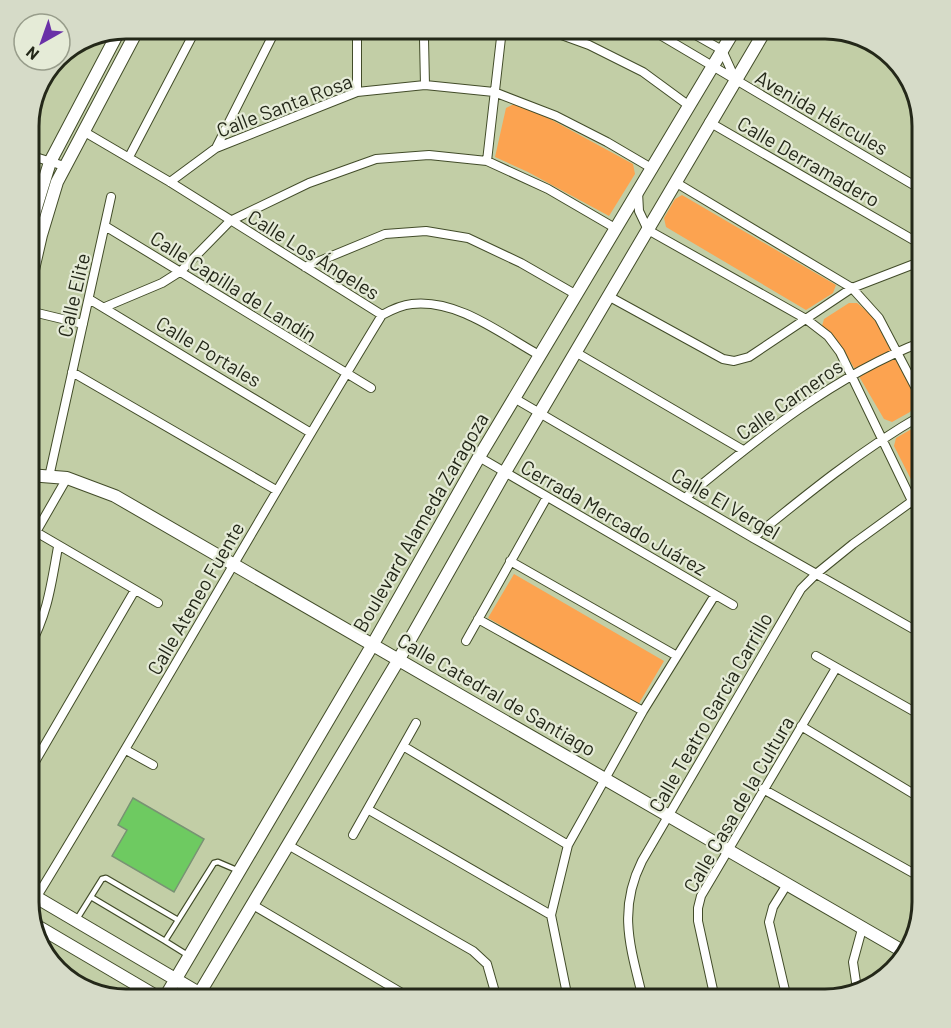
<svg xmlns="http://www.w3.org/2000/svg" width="951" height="1028" font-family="Barlow,sans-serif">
<rect width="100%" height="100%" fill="#c2cea6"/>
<!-- green -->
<path fill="#fca350" d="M514 104 528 107 633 164 635 174 609 216 528 172 495 157 506 108Z
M682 195 836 285 833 293 806 310 666 227 664 218 675 199Z
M849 303H857L873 316 910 385 915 406 910 412 892 422 884 419 843 349 822 326 824 319Z
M922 423V501L894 446 896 438Z
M514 574 664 661 638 705 488 618Z"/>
<!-- building -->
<path fill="#6eca61" stroke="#789373" stroke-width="1.5" d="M133 798 204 839 174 892 112 856 127 830 118 825Z"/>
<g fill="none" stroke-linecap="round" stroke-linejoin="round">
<!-- lane casing -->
<g stroke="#424c29" stroke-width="7">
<path id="lane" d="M91 897 165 941
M77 919 102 879 106 878 178 920
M189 956 165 941 214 863 218 862 239 871"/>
</g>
<!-- street casing -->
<g stroke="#424c29" stroke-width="10">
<path id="street" d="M357 29V92
M545 29 589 45 643 72 688 105
M650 29 922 190
M685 29 722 50 736 81
M425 85 424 39 425 29
M709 122 922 245
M83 131 170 182 382 315
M216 148 276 29
M29 155 64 166
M129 157 196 29
M487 161 502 29
M170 182 216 148 357 92 425 85 494 92 556 116 607 142 653 169
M675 182 852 288 879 318 922 400
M638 192 639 211 648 230 806 319 828 336 840 352 912 501 922 516
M105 226 371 388
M305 267 385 234 426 231 468 238 521 263 575 294
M610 297 723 359 734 361 749 357 852 288 922 261
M89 299 311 433
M105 307 162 283 181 271 230 221 309 183 376 159 429 155 487 161 548 189 615 228
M29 311 83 324
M382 315C391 310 401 305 412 304 458 299 501 334 539 355
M577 353 743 450
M72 372 276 490
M514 398 753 538 922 634
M479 457 733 605
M49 477 111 197
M685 498C758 438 833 376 922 342
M36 532 158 603
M29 538 36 532 67 478
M753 538C807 494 861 450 922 415
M510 561 677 656
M478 619 643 711
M466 641 547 497
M29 648C48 613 51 585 58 547
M816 656 922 716
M801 726 922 799
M403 746 568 845
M126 750 153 765
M29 772 135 590
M763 789 922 878
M369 810 551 915
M353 835 416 723
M288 845 473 951 487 964 497 999
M786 886 773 907 769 922 787 999
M36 898C154 705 264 508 382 315
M253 905 412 999
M857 989 853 962 862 929
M568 999 551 915 568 845 643 711 715 595
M643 999C631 949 617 911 642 861L801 589 816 574 853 544 922 494
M715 999 698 921V908L701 896 836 668"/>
</g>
<!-- secondary casing -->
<g stroke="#424c29" stroke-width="14">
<path id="secondary" d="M29 230 50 162 119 31
M29 287 41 235 57 182 138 29
M29 475 67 478 115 496 906 953
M29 893 209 999
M37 926 161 999
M164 999 373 644 479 457 735 29
M196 999 399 659 505 472 766 29"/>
</g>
<!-- lane -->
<use href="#lane" stroke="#fff" stroke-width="4.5"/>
<!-- street -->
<use href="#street" stroke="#fff" stroke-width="8"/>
<!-- secondary -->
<use href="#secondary" stroke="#fff" stroke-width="12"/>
</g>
<g text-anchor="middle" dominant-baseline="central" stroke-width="4.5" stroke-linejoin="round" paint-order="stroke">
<!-- street labels -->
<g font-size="20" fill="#242819" stroke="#e5ebd7">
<text transform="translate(284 105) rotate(-21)">Calle Santa Rosa</text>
<text transform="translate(822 112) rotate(30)">Avenida Hércules</text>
<text transform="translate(809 161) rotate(30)">Calle Derramadero</text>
<text transform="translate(314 254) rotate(32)">Calle Los Ángeles</text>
<text transform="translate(234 286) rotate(32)">Calle Capilla de Landín</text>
<text transform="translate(73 295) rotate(-77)">Calle Elite</text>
<text transform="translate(209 351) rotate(31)">Calle Portales</text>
<text transform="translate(789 399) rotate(-35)">Calle Carneros</text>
<text transform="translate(726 503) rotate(30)">Calle El Vergel</text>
<text transform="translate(614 517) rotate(30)">Cerrada Mercado Juárez</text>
<text transform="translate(420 522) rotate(-60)">Boulevard Alameda Zaragoza</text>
<text transform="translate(195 598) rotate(-60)">Calle Ateneo Fuente</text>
<text transform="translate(497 694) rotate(30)">Calle Catedral de Santiago</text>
<text transform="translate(710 712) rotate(-60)">Calle Teatro García Carrillo</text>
<text transform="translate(738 804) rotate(-60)">Calle Casa de la Cultura</text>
</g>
</g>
<!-- crop -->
<path d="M0 0H951V1028H0ZM126 39H825A87 87 0 0 1 912 126V902A87 87 0 0 1 825 989H126A87 87 0 0 1 39 902V126A87 87 0 0 1 126 39Z" fill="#d6dbc8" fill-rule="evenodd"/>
<path fill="none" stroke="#242819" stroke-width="3" d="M126 39H825A87 87 0 0 1 912 126V902A87 87 0 0 1 825 989H126A87 87 0 0 1 39 902V126A87 87 0 0 1 126 39Z"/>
<!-- north arrow -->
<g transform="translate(42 42) rotate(220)"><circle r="28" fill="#e5ebd7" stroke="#989d8b" stroke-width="1.5"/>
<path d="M0-4.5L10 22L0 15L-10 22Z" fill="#6930a7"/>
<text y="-9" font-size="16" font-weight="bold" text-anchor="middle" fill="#242819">N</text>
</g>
</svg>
